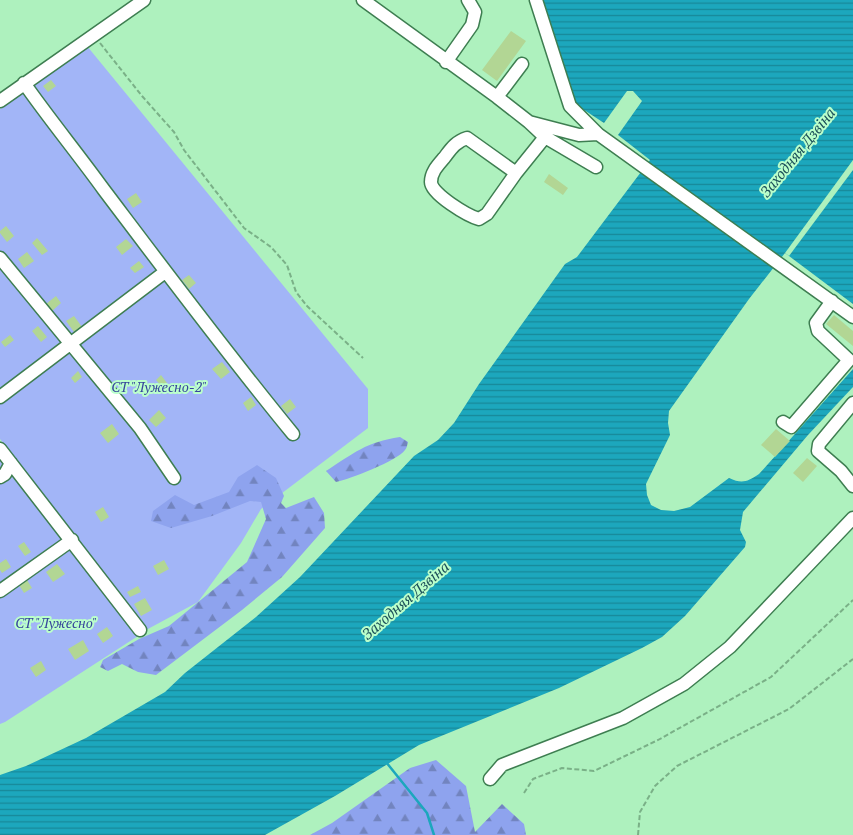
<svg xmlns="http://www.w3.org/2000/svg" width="853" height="835" font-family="'PT Serif',serif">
<defs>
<pattern id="forest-firs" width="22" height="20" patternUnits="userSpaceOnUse" patternTransform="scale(1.25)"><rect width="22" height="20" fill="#8ea3ee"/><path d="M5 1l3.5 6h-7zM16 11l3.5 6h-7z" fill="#7284bf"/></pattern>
<pattern id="water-rules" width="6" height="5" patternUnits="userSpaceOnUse" patternTransform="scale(1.25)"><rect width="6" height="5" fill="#1ca7bd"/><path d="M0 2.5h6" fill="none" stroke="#178798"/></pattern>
</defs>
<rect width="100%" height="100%" fill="#aef1be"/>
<!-- green -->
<path fill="#a2b5f7" d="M87 46 368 389V428L261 509 241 543 198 602 146 630 0 439V109Z
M0 459 138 636 5 722 0 724Z"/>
<!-- forest -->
<path fill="url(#forest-firs)" d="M400 437 408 442C407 445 407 448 405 450 397 461 350 479 336 482L326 471C354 453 366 442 400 437Z
M257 465 276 478 284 496 281 503 286 508 314 497 324 513 325 528 282 577 242 610 156 675 138 672 122 664 108 671 100 667 103 660 139 639 169 626 247 562 266 519 261 502 250 501 212 516 171 528 151 521 153 511 175 495 194 505 229 492 238 477Z
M436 760 466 786 475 832 502 804 524 824 526 835H310L332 823 410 768Z"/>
<!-- water -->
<path fill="url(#water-rules)" d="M539 0H853V304L785 253 749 299 669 411 668 423 670 435 646 484 647 495 651 505 661 510 674 511 690 507 729 478C742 484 747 482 759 474L853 369V387L808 435 743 512 740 530 746 542 745 547 685 616 662 637 642 648 559 688 419 745 335 796 265 835H0V775L26 766 86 738 165 692 185 673 256 617 300 577 414 456 438 440 454 423 479 384 565 264 577 257 650 160 618 135 642 101 633 91H627L604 123 572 102Z"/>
<!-- pier -->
<path fill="#aef1be" d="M853 160V170L789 256 785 253Z"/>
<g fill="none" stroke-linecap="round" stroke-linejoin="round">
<!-- stream -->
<path stroke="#1ca7bd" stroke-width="2.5" d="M386 762 427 813 434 835"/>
</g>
<!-- building -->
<path fill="#b2d694" d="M511 31 526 41 497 81 482 70Z
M51 80 56 86 48 92 43 86Z
M549 174 568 188 563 195 544 182Z
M136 193 142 202 133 208 127 199Z
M6 226 14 236 7 242 0 233V231Z
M37 238 48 251 42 255 32 243Z
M126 239 133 246 122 255 116 247Z
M27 252 34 261 24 268 18 259Z
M139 261 144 267 135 273 130 268Z
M189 275 196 283 189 289 182 280Z
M56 296 61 303 52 311 46 304Z
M834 315 853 331V346L826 324Z
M74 316 82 327 74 332 66 321Z
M38 326 47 337 41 342 32 331Z
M10 335 14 340 5 347 1 342Z
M222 362 230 372 221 379 212 369Z
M78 371 82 377 75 383 71 378Z
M161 375 167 383 162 387 156 380Z
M251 397 256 405 248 411 243 403Z
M290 399 296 407 287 414 281 406Z
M159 410 166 418 156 427 149 420Z
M112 424 119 434 108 443 100 433Z
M776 429 790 441 775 457 761 445Z
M807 458 817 466 803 482 793 473Z
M103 507 109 517 101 522 95 512Z
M24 542 31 552 25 556 18 546Z
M6 559 11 567 2 573 0 570V563Z
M164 560 169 569 158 575 153 566Z
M57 564 65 574 53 582 46 572Z
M27 580 32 588 24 593 19 585Z
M138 586 141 592 130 597 127 592Z
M145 598 152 610 141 616 134 604Z
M107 627 113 636 103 643 97 634Z
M83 640 89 651 75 660 68 649Z
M41 661 46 670 36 677 30 668Z"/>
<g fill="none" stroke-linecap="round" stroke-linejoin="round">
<!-- minor casing -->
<g stroke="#3e7e51" stroke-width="15">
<path id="minor" d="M363 0 497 97 529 122 545 137 596 167
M536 0 570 106 598 134
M446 62 472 25 475 12 468 0
M24 83C50 120 78 154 104 190 166 272 228 355 293 434
M497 97 522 64
M0 101 144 0
M529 122 579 135 598 134 853 317
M516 173 467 138C455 142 451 149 444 158 438 165 431 172 431 182 431 194 468 216 479 219L487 214 516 173 545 137
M0 258 140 428 174 478
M0 397 165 272
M853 403 819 444 818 451 841 471 853 486
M783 422 791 427 849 360 818 331 816 323 832 301
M0 449 140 630
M0 477 5 474 11 463
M0 591 72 540
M490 779 502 765 623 718 684 684 730 647 853 518"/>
</g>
<!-- path -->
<path stroke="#7ab087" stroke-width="2" stroke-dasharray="5 2.5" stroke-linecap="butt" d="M100 43 142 96 174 132 184 150 244 228 271 247 287 265 296 292 307 306 363 358
M524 793 533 779 562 768 594 771 658 740 771 677 853 600
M638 835 640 812 655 786 677 766 789 709 853 659"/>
<!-- minor -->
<use href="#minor" stroke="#fff" stroke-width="12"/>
</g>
<g text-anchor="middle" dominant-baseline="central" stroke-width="4" stroke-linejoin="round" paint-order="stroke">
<!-- park labels -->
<g font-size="14" font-style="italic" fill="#36459c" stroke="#bbffcb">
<text x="159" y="386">СТ "Лужесно-2"</text>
<text x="56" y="622">СТ "Лужесно"</text>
</g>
<!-- water labels -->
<g font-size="15" font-style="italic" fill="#1b4f59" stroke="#bbffcb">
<text transform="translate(797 152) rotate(-51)">Заходняя Дзвіна</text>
<text transform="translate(405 600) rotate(-41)">Заходняя Дзвіна</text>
</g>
</g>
</svg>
